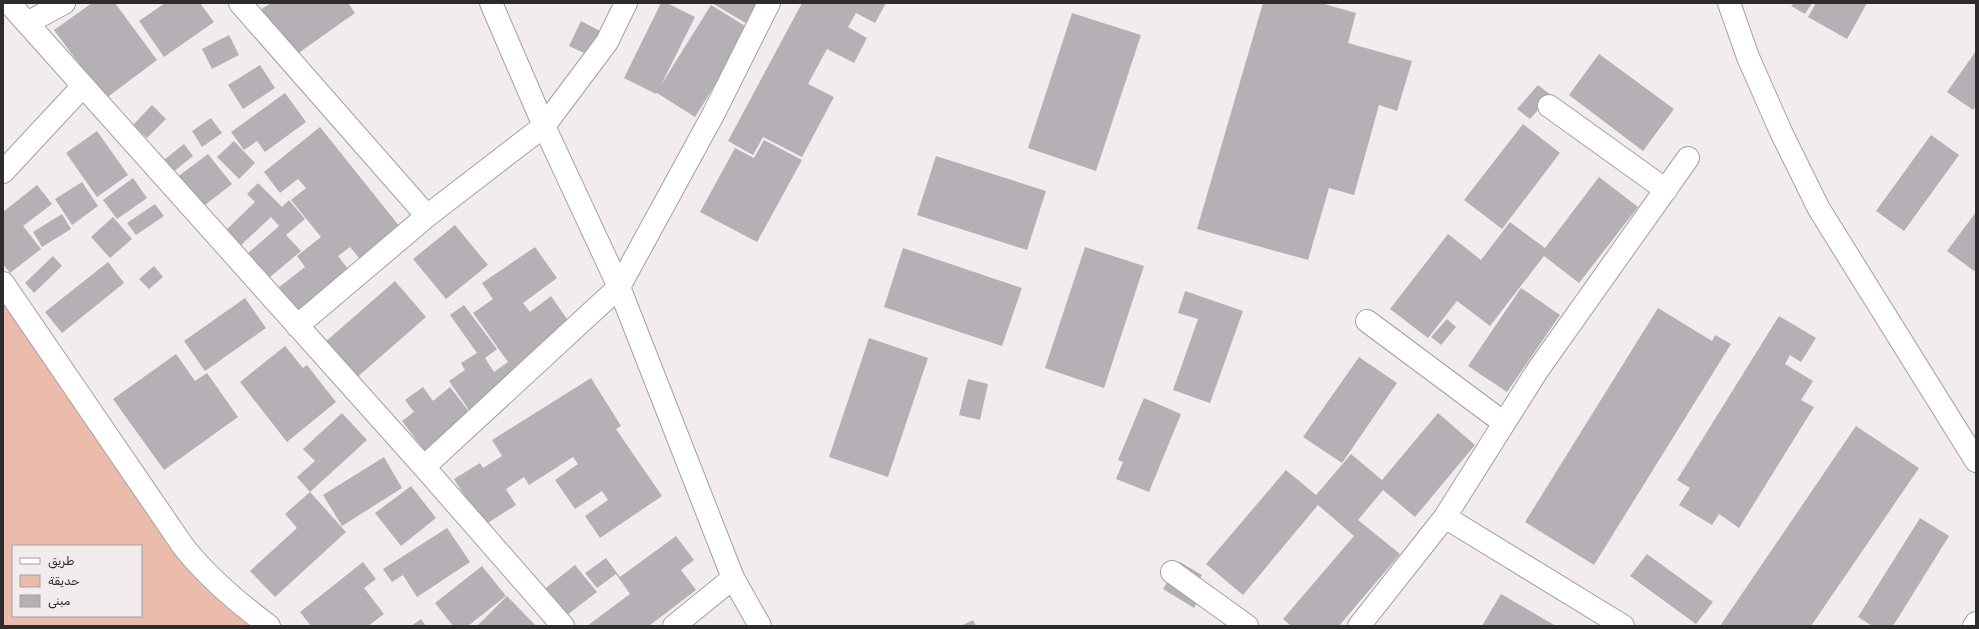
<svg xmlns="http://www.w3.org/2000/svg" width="1979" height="629" font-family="Rubik,Cairo,sans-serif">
<rect width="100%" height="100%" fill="#f3ecef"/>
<!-- green -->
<path fill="#ebbcac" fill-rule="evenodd" d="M3 294 254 626H3ZM13 546H141V616H13Z"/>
<!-- building -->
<path fill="#b5b0b5" d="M92 3H115L157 60 105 99 54 30Z
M165 3H200L214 22 164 57 139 21Z
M271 3H348L355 13 293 57 260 10Z
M661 3H667L695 17 661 85 711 5 750 29 695 117 657 93 656 94 624 78Z
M712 3H762L749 25Z
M802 3H886L875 23 856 13 848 27 867 38 854 63 827 49 808 84 834 97 802 157 763 137 753 155 728 141Z
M1263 3H1321L1356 13 1348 43 1412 61 1397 111 1379 105 1354 195 1329 188 1308 260 1197 229Z
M1794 3H1812L1805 14 1791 6Z
M1816 3H1867L1847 39 1808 17Z
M1072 13 1141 35 1096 171 1028 148Z
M581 21 600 31 588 55 569 46Z
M229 35 239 55 212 69 202 49Z
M1976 51V106L1973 110 1947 92Z
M1599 54 1674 109 1643 151 1569 95Z
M260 65 275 88 243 109 228 85Z
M1538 85 1551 95 1530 119 1517 109Z
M285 93 306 122 265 152 257 141 244 150 231 132Z
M152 105 166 119 147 138 133 125Z
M211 118 222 133 202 147 192 131Z
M1523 124 1560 153 1502 229 1464 200Z
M320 127 404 232 364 264 350 247 338 256 354 277 302 318 278 288 305 267 297 256 321 237 291 200 306 188 298 179 280 193 264 172Z
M97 131 128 175 97 197 66 153Z
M1931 135 1959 155 1904 231 1876 211Z
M764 140 802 160 757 242 700 212 735 148 754 158Z
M234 141 255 163 239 179 217 157Z
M184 144 193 156 173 172 164 160Z
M208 154 232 184 200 209 176 178Z
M936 156 1046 191 1027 250 917 215Z
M1599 177 1638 207 1579 283 1544 256 1490 326 1457 301 1428 338 1390 309 1448 234 1481 260 1510 222 1545 248Z
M133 178 147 198 117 219 103 200Z
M82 182 98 206 72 225 55 199Z
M258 183 282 207 289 200 305 219 286 235 301 251 269 278 247 254 279 226 271 217 240 246 225 231 255 202 247 194Z
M37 185 52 204 23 226 41 249 10 273 3 264V212Z
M155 204 164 216 136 235 127 223Z
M1976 212V269L1974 271 1947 251Z
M62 214 71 229 42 247 33 232Z
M113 217 132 239 110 258 91 237Z
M455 225 488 265 446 299 413 259Z
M535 247 557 278 523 303 530 312 551 296 578 335 469 410 449 381 465 370 461 363 477 353 450 315 464 305 497 349 485 358 494 372 508 362 473 313 493 299 482 283Z
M1085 247 1144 266 1104 388 1045 368Z
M903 248 1022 288 1002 346 884 307Z
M53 256 62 266 34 293 25 283Z
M108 262 124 283 62 333 45 312Z
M154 266 163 277 149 289 139 279Z
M395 281 426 317 355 379 324 343Z
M1521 288 1560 315 1507 392 1468 366Z
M1185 291 1243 311 1210 403 1173 390 1198 319 1178 313Z
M245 298 266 328 205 371 184 341Z
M1658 308 1712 341 1715 335 1731 344 1594 565 1525 522Z
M1779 316 1816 338 1801 362 1790 355 1785 364 1813 381 1801 400 1814 407 1739 528 1719 514 1712 525 1679 505 1690 488 1677 480Z
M1447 319 1456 327 1441 345 1431 337Z
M869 338 928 358 888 477 829 457Z
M285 346 303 368 307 365 336 402 287 442 240 382Z
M176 354 195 381 207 373 238 417 164 470 113 399Z
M1359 357 1397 383 1342 463 1303 437Z
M591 378 621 426 616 429 662 496 600 538 585 516 608 500 602 491 575 509 555 480 578 464 573 457 529 485 524 477 506 489 516 505 483 526 454 479 480 463 483 468 502 456 492 440Z
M968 379 988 384 980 420 959 415Z
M423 387 433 401 450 387 474 418 427 454 402 421 414 412 405 400Z
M1144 398 1181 414 1149 492 1116 479 1123 462 1118 460Z
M342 413 367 440 310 492 297 477 315 461 303 449Z
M1438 413 1475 445 1415 517 1383 490 1358 520 1400 554 1339 626H1291L1283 619 1354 536 1318 505 1243 595 1206 564 1286 470 1316 495 1351 454 1382 480Z
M1856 426 1919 468 1811 626H1720Z
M384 457 402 488 342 526 323 495Z
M411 486 436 518 401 546 375 513Z
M310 492 346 532 275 597 250 571 297 528 285 514Z
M1920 518 1949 536 1893 626H1872L1858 617Z
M447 528 470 562 417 597 403 575 392 582 383 569Z
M676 536 694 560 681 570 696 590 649 626H587L630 594 616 574 597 588 585 573 606 558 620 577Z
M1647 554 1713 602 1696 624 1630 576Z
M363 562 376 579 364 588 384 614 368 626H311L300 612Z
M1180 562 1202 575 1192 591 1201 596 1194 608 1163 589Z
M575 565 597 592 563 618 542 591Z
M482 566 506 596 468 626H453L435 603Z
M1501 594 1556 626H1482Z
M507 596 536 626H477Z
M421 619 426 626H411Z
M973 620 976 626H961Z"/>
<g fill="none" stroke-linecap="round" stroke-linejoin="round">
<!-- minor casing -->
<g stroke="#a69fa2" stroke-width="24">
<path id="minor" d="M9 3 424 467 563 626
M240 3 427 216 544 126 607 42 626 3
M491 3 544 126 619 287 733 578 760 626
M1729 3 1748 57 1781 132 1819 209 1976 461
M27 23 64 3
M1549 106 1666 190
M3 172 83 86
M3 283 183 546C207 577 237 602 269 626
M1367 321 1504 423
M297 326 427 216
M424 467 619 287 714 113 769 3
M1445 517 1623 626
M1172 572 1247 626
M674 626 733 578
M1359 626 1445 517 1537 371 1688 158
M1974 626 1976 623"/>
</g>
<!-- minor -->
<use href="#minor" stroke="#fff" stroke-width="22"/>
</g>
<!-- border -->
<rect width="1979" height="629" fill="none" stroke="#2e2b2c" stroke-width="8"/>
<!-- legend -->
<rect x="12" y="545" width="130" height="72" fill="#f3ecef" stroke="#a49fa1"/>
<rect x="20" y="558" width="20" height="6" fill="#ffffff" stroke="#a49fa1"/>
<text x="48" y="565" font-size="12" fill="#2e2b2c">طريق</text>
<rect x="20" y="575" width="20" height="12" fill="#ebbcac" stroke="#a49fa1"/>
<text x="48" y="585" font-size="12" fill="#2e2b2c">حديقة</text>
<rect x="20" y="595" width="20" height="12" fill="#b5b0b5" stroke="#a49fa1"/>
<text x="48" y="605" font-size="12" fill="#2e2b2c">مبنى</text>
</svg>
